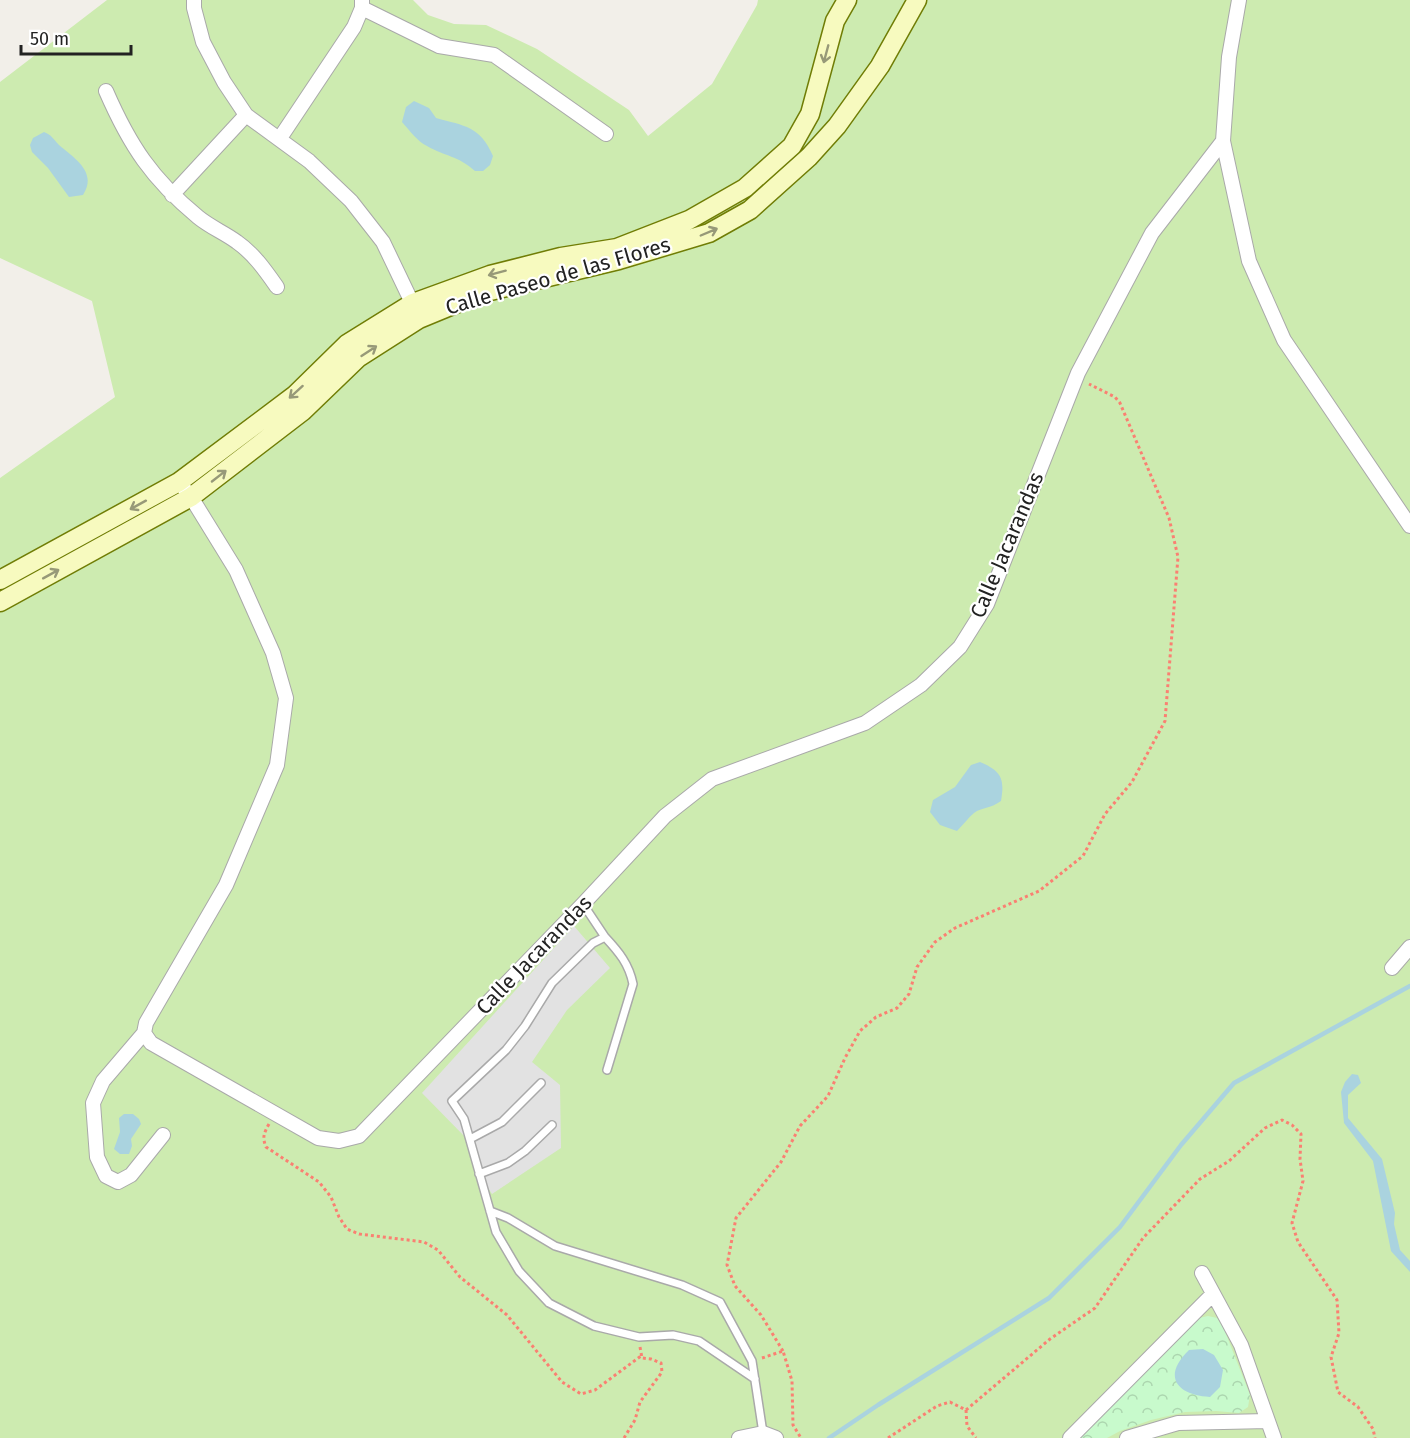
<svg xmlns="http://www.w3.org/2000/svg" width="1410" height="1438" font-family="'Fira Sans',sans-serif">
<defs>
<pattern id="park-crowns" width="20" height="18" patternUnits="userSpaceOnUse" patternTransform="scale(1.5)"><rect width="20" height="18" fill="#c8facc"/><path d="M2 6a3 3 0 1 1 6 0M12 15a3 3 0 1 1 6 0" fill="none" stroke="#acd6af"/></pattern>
</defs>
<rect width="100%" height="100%" fill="#f2efe9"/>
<!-- grass -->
<path fill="#cdebb0" d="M107 0H413L428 15 454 24 486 25 537 49 629 110 648 136 712 84 757 5 758 0H1410V1438H0V478L115 397 92 301 0 258V82Z"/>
<!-- park -->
<path fill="url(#park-crowns)" d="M1208 1316 1217 1318 1224 1329 1250 1395 1248 1407 1239 1413 1216 1411 1185 1412 1151 1420 1120 1431 1107 1438H1080L1199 1318Z"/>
<!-- parking -->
<path fill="#e2e2e2" d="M574 926 610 968 567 1010 532 1062 560 1085 561 1148 492 1194 479 1174 469 1141 422 1093Z"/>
<!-- water -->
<path fill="#aad3df" d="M414 101 429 108 436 118C465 126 480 126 493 156L490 165 483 171H475C457 155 446 157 427 146 417 141 410 131 402 122L406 107Z
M44 132C52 135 53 139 59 145 74 158 98 172 83 195L69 197 48 168 32 152 30 145 33 138Z
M980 762C1001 771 1005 778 1001 801 990 809 982 807 974 813 968 818 963 825 957 831L940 825 930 812 933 800 955 787 971 765Z
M1352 1074 1358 1075 1361 1083 1348 1095V1118L1382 1159 1395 1213 1394 1224 1400 1250 1410 1261V1272L1391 1251 1373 1161 1344 1123 1341 1092 1345 1082Z
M124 1114H133L139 1119 141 1124 131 1139 132 1146 129 1154H120L114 1149 120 1132 119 1118Z
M1203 1349 1214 1355 1223 1370 1220 1387 1210 1397C1176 1395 1162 1376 1189 1350Z"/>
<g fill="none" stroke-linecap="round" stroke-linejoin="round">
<!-- stream -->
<path stroke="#aad3df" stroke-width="4.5" d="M829 1438 878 1405 1049 1298 1120 1227 1181 1145 1234 1083 1410 986"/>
<!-- lane casing -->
<g stroke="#a9a9a9" stroke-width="10">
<path id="lane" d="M583 904 605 937 593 943 552 983 525 1026 506 1050 452 1101 464 1119 496 1232 519 1271 549 1303 594 1326 639 1337 673 1335 699 1341 755 1379
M605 937C619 952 629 964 633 984L607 1070
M470 1139 502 1122 541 1083
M479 1174 508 1163 525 1151 552 1125
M490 1211 508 1218 555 1246 682 1285 720 1302 752 1361 763 1433"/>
</g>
<!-- street casing -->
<g stroke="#a9a9a9" stroke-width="16">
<path id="street" d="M194 0V8L203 42 224 82 246 115 309 161 351 201 383 242 416 311
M1239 0 1229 57 1223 141 1249 261 1284 340 1410 526
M362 8 439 46 494 55 606 134
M106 91C130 146 152 179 198 217 210 227 225 233 237 242 254 254 265 270 277 287
M280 138 354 27 362 8V0
M172 195 246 115
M179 482 191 497 236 570 273 653 286 698 277 765 226 885 146 1023 144 1033 151 1043 318 1138 339 1141 359 1136 583 904 665 816 712 779 865 723 921 685 960 647 987 604 1078 373 1152 233 1223 141
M1392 968 1410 947
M144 1033 103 1081 93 1103 97 1157 106 1176 118 1182 131 1175 163 1135
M1202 1273 1241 1345 1274 1438
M739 1438 763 1433 776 1438
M1070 1438 1213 1294
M1127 1438 1178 1423 1268 1421"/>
</g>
<!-- secondary casing -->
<g stroke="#707d05" stroke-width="21">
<path id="secondary" d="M0 580 179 482 295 395 347 344 413 303 490 275 561 257 617 248 689 220 745 188 792 146 810 114 835 21 847 0
M0 602 191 497 303 411 358 358 419 319 482 293 619 260 709 233 750 210 809 157 837 126 880 66 917 0"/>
</g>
<!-- path -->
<path stroke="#fa8072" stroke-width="3" stroke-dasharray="3 3" stroke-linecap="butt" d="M269 1124C264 1133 262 1137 266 1147L319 1182 331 1197 339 1217 347 1229 359 1234 424 1242 438 1250 460 1277 507 1315 562 1382 581 1394 595 1390 641 1356
M783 1351 761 1315 735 1286 727 1265 736 1218 781 1162 800 1126 828 1096 845 1058 860 1031 876 1017 897 1008 909 994 917 967 935 942 955 928 1039 891 1083 856 1105 814 1132 782 1165 721 1178 557 1169 518 1120 403 1115 397 1089 384
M762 1358 783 1351 792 1381 793 1425 801 1438
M966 1410 1050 1339 1095 1308 1143 1238 1200 1179 1229 1161 1265 1128 1282 1120 1292 1125 1301 1134 1300 1159 1303 1181 1292 1223 1298 1242 1337 1300 1339 1333 1331 1357 1338 1392 1358 1407 1373 1429 1375 1438
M624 1438 635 1420 640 1402 662 1372 661 1363 651 1359 642 1358 640 1347
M888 1438 937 1406 950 1402 966 1410 967 1426 976 1438"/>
<!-- lane -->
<use href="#lane" stroke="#fff" stroke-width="7"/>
<!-- street -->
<use href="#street" stroke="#fff" stroke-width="14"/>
<!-- secondary -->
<use href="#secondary" stroke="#f7fabf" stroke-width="18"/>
</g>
<!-- one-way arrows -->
<defs><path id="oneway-shaft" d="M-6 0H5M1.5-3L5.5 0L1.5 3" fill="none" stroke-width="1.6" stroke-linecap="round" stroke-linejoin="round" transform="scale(1.5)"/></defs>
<g stroke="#979978">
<use href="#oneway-shaft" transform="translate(826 54) rotate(105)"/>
<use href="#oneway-shaft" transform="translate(709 232) rotate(-23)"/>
<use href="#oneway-shaft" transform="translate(497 273) rotate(165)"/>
<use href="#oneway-shaft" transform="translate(369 351) rotate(-33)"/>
<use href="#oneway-shaft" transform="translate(296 392) rotate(138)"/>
<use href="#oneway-shaft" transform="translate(219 476) rotate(-38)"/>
<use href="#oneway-shaft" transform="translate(138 505) rotate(151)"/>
<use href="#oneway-shaft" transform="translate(51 574) rotate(-29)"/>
</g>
<g text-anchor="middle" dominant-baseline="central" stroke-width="4.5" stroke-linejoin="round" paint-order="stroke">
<!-- street labels -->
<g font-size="21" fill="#222" stroke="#fff">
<text transform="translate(558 276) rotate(-16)">Calle Paseo de las Flores</text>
<text transform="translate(1007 545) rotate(-67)">Calle Jacarandas</text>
<text transform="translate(534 955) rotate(-46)">Calle Jacarandas</text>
</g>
</g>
<!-- scale -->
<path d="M21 45v9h110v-9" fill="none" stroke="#222222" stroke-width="3"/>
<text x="30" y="45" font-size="18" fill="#222222" stroke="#ffffff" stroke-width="4.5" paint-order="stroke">50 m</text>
</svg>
